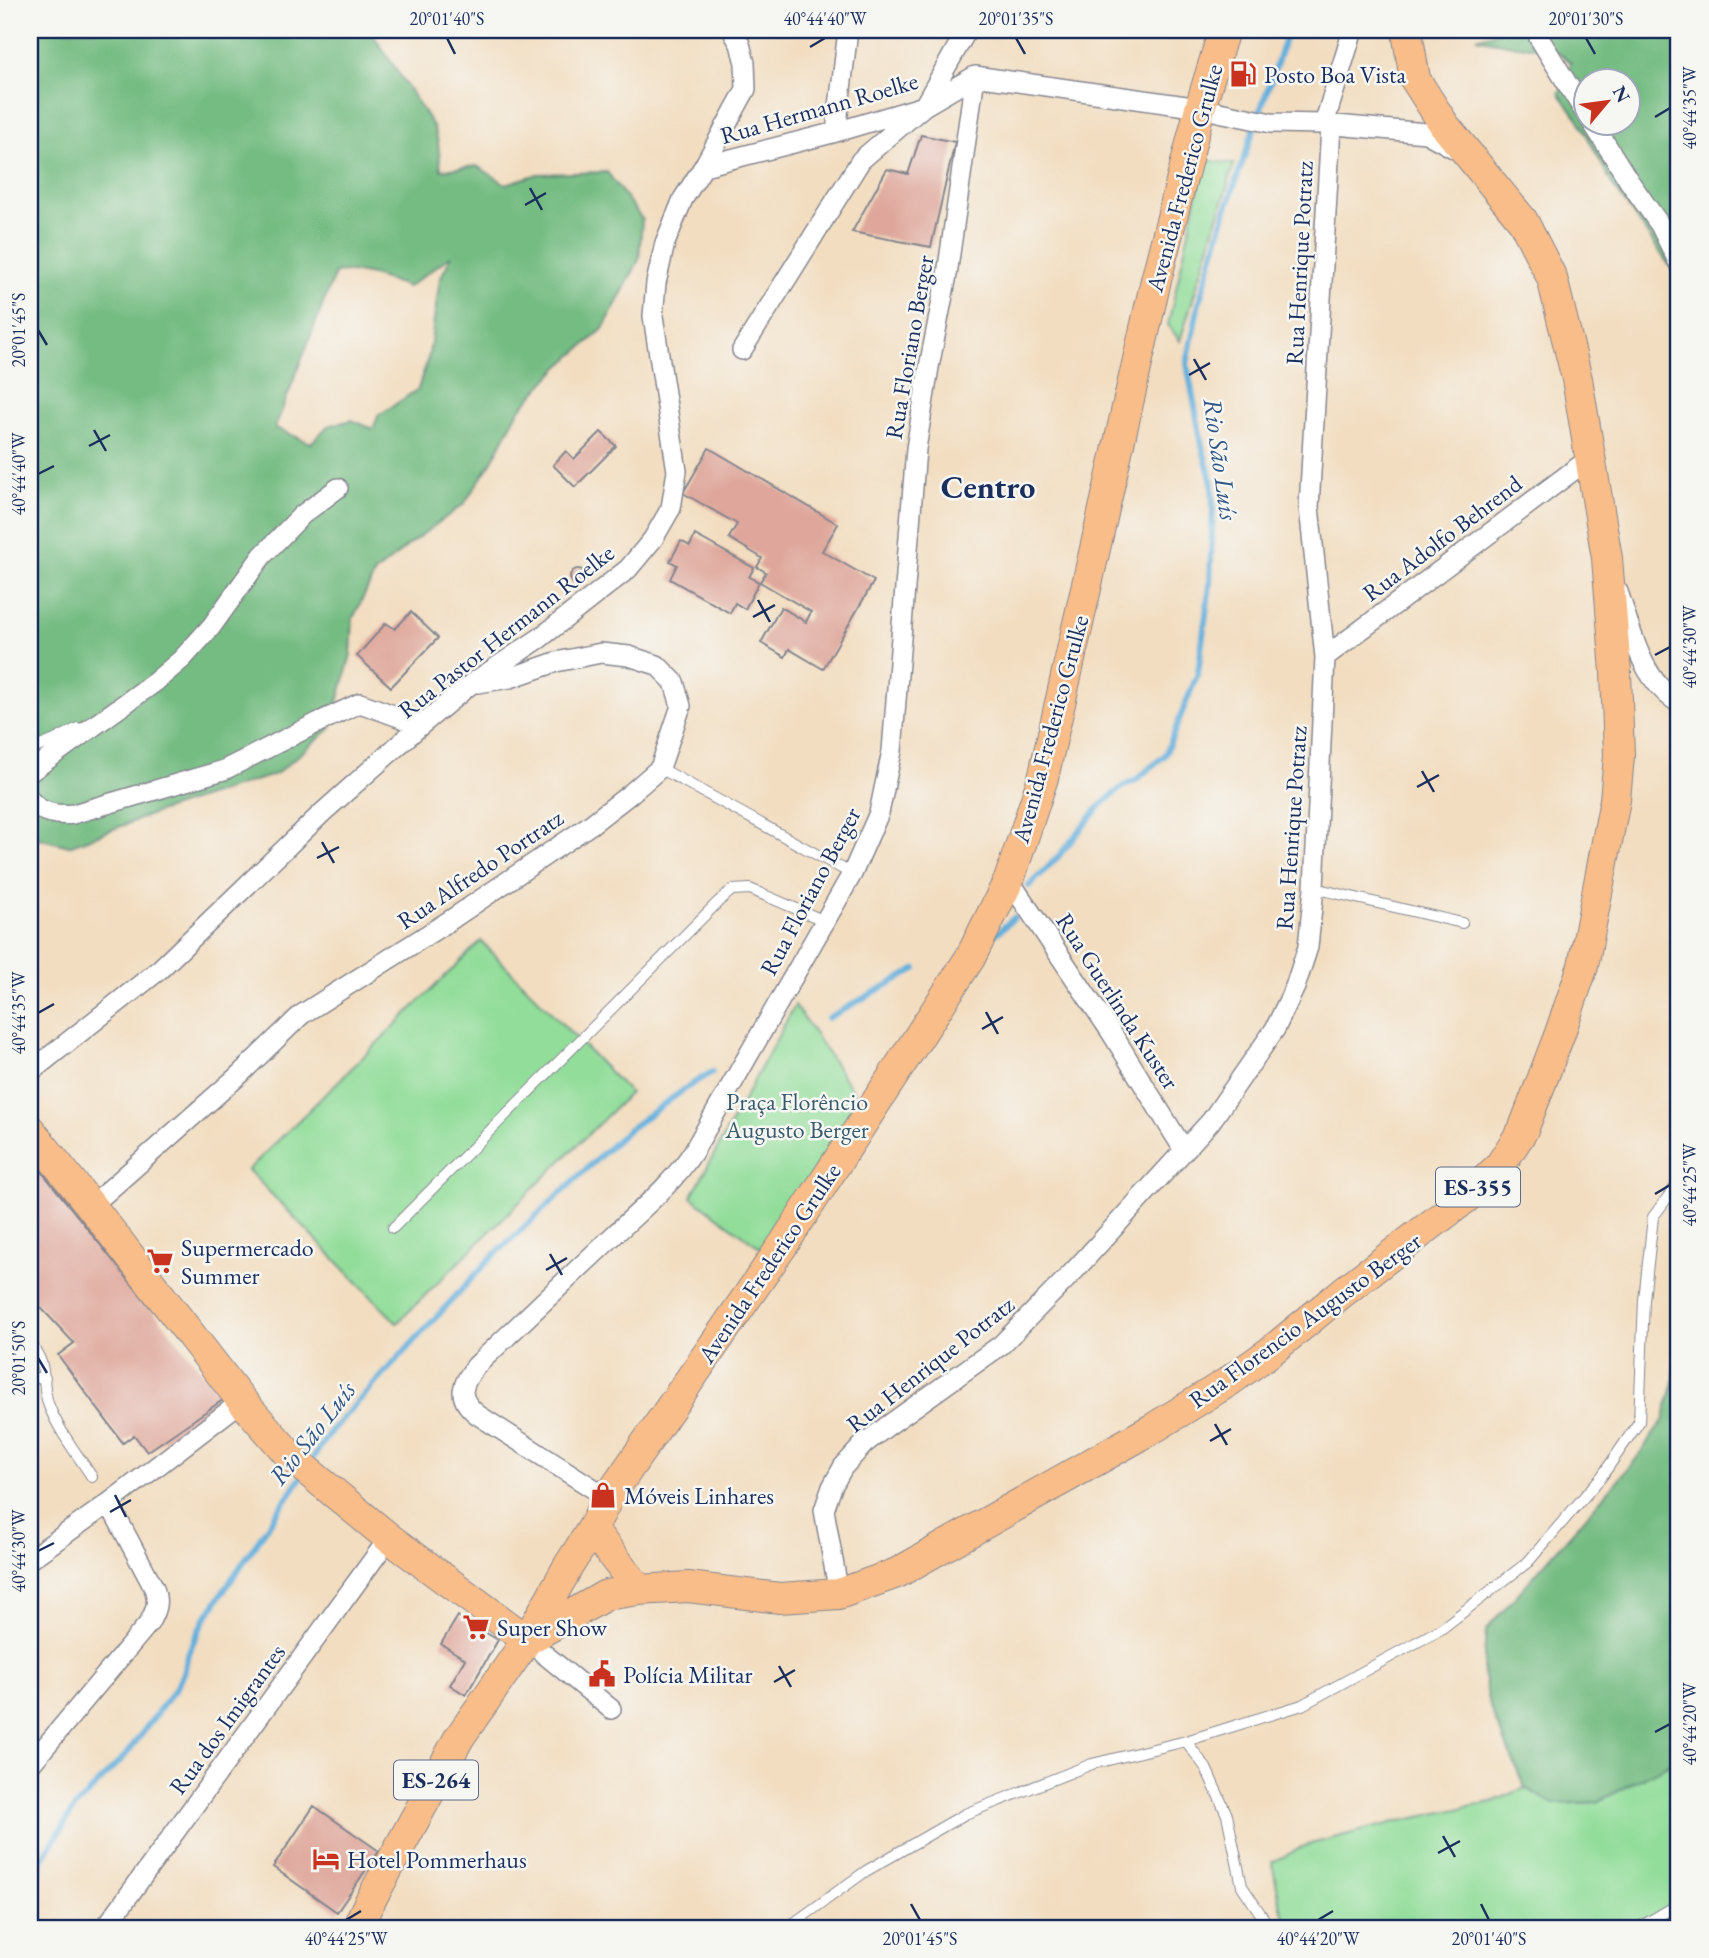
<svg xmlns="http://www.w3.org/2000/svg" width="1709" height="1958" font-family="'EB Garamond',serif">
<rect width="100%" height="100%" fill="#f6f6f2"/>
<filter id="ink" filterUnits="userSpaceOnUse"><feTurbulence type="fractalNoise" baseFrequency=".0143" numOctaves="2"/><feDisplacementMap in="SourceGraphic" scale="14" xChannelSelector="R" yChannelSelector="G"/><feConvolveMatrix kernelMatrix="1 2 1 2 8 2 1 2 1" color-interpolation-filters="sRGB"/></filter>
<filter id="wash" filterUnits="userSpaceOnUse"><feTurbulence type="fractalNoise" baseFrequency=".00686" numOctaves="4" result="noise"/><feDisplacementMap in="SourceGraphic" scale="28" xChannelSelector="R" yChannelSelector="G"/><feGaussianBlur stdDeviation="1.57" result="paint"/><feColorMatrix in="noise" values="0 0 0 0 0 0 0 0 0 0 0 0 0 0 0 0 0 1.4 0 .05"/><feComposite in="paint" operator="in"/></filter>
<g filter="url(#wash)">
<rect width="100%" height="100%" fill="#f2ddc0"/>
<!-- green -->
<path fill="#92dd9a" stroke="#56867c" stroke-width="2" d="M1205 160 1234 164 1180 341 1168 325Z
M481 941 630 1093 397 1323 248 1170Z
M795 1005 865 1109 769 1254 691 1197Z
M1679 1759V1928H1288L1281 1907 1272 1862 1307 1845 1395 1822 1492 1802 1525 1788 1554 1804 1597 1802Z"/>
<!-- forest -->
<path fill="#75bc82" stroke="#487670" stroke-width="2" fill-rule="evenodd" d="M30 30H370L433 126 438 142 441 170 477 166 506 184 538 174 607 172 642 219 639 260 603 329 558 368 519 410 492 461 464 504 412 542 375 573 353 618 351 654 331 728 276 774 158 812 69 846 30 836ZM452 255 440 279 429 355 418 389 384 412 379 414 373 429 352 420 328 426 311 443 275 428 335 273C362 269 383 278 408 287Z
M1505 30H1677L1679 32V279L1612 184 1579 120 1559 93 1565 82 1571 62 1551 48 1517 46 1476 38ZM1586 80H1628V122H1586Z
M1679 1310V1759L1597 1802 1554 1804 1525 1788 1491 1710 1483 1673 1486 1630 1633 1463 1663 1421 1674 1382 1677 1323Z"/>
<g fill="none" stroke-linecap="round" stroke-linejoin="round">
<!-- stream -->
<path stroke="#63afdc" stroke-width="6" d="M1029 886 1057 858 1100 806 1122 787 1136 780 1165 755 1198 673 1210 585 1213 507 1212 483 1202 445 1187 364 1199 303 1226 210 1288 30
M997 933 1014 918
M828 1018 916 969
M309 1464 330 1432 489 1260 629 1129 692 1084 712 1072
M30 1890 37 1880 43 1858 75 1807 125 1756 175 1689 184 1671 189 1651 204 1620 302 1476"/>
</g>
<g id="blocks">
<!-- building -->
<path fill="#dfa79b" d="M921 135 955 142 931 247 852 232 887 169 908 174Z
M601 432 616 446 575 487 553 465 566 451 574 459Z
M709 448 838 524 822 551 874 581 823 669 789 649 785 657 761 643 781 607 806 622 811 612 760 582 766 572 757 567 762 558 729 538 737 524 683 493Z
M695 535 754 568 749 577 759 582 745 609 735 603 730 613 670 579 677 565 670 561 681 541 690 546Z
M570 577a8 8 0 1 1 16 0a8 8 0 1 1-16 0Z
M411 612 438 638 391 687 357 656 386 623 395 629Z
M30 1157 224 1399 147 1452 134 1435 123 1443 58 1355 74 1343 30 1296Z
M458 1616 498 1640 466 1695 450 1685 465 1659 441 1644Z
M314 1806 379 1851 337 1912 273 1867Z"/>
</g>
</g>
<g filter="url(#ink)">
<use href="#blocks" fill-opacity="0" stroke="#86868f" stroke-width="2"/>
<g fill="none" stroke-linecap="round" stroke-linejoin="round">
<!-- lane casing -->
<g stroke="#86868f" stroke-width="12">
<path id="lane" d="M30 750 53 741 78 728
M660 768 852 874
M1314 888 1462 923
M393 1228 718 902 732 890 750 889 825 921
M30 1344C50 1366 40 1383 49 1406 59 1431 77 1454 92 1477
M30 1378H45
M1186 1741 1302 1705 1441 1629 1528 1562 1602 1476 1639 1422 1644 1300 1653 1217 1679 1182
M787 1928 866 1871 965 1814 1092 1764 1186 1741 1206 1768 1227 1815 1242 1886 1268 1925 1278 1928
M1638 1928 1679 1904"/>
</g>
<!-- street casing -->
<g stroke="#86868f" stroke-width="22">
<path id="street" d="M1539 38 1586 114
M1592 122 1629 181 1660 225 1679 263
M1324 124 1353 30
M836 132 848 30
M704 166 836 132 924 106 975 76 1200 108 1271 123 1324 124 1426 133 1459 151
M742 350 861 160 924 106 967 30
M1618 592C1632 632 1641 680 1679 703
M1325 657 1590 458
M30 772 155 682 182 659 211 627 262 556 302 515 338 488
M30 800C39 813 58 816 73 814L224 770 319 722 360 703 421 725
M1009 880 1111 1032 1184 1150
M30 1072 159 970 322 813 421 725 471 684 540 638 628 569 653 539 671 508 677 471 653 316 656 283 665 243 683 199 704 166 746 89 745 63 740 44 732 30
M91 1206 238 1076 301 1015 452 919 590 825 630 794 660 768 681 706 674 682 657 665 629 656 601 653 556 662 510 678 478 683
M608 1498 478 1415C456 1398 461 1385 476 1366 521 1323 566 1280 612 1237 641 1209 671 1186 693 1152L852 874 879 813 892 751 916 449 929 367 947 275 975 76
M30 1559 109 1503 242 1401
M839 1594 824 1510 832 1487 843 1467 864 1444 886 1427 1001 1345 1075 1270 1211 1121 1275 1029 1295 987 1308 947 1314 888 1320 764 1325 657 1309 507 1331 126
M527 1640 611 1709
M30 1765 149 1623C156 1610 159 1602 154 1588L109 1503
M105 1928 389 1538"/>
</g>
<!-- primary casing -->
<g stroke="#86868f" stroke-width="32">
<path id="primary" d="M30 1130 91 1206 242 1401 293 1459 389 1538 527 1640
M592 1529 639 1590
M527 1640 606 1595 639 1590 688 1587 780 1598 839 1594 897 1573 1152 1429 1228 1382 1270 1352 1343 1292 1466 1198 1499 1167 1523 1130 1560 1033 1583 966 1615 800 1619 756 1616 672 1607 558 1577 379 1552 278 1523 221 1445 126 1415 79 1408 38V30
M357 1928 368 1905 459 1738 527 1640 569 1565 592 1529 608 1498 785 1242 970 958 1009 880 1043 778 1156 280 1200 108 1224 30"/>
</g>
<!-- lane -->
<use href="#lane" stroke="#fff" stroke-width="10"/>
<!-- street -->
<use href="#street" stroke="#fff" stroke-width="19"/>
<!-- primary -->
<use href="#primary" stroke="#f8bd89" stroke-width="30"/>
</g>
</g>
<!-- ticks -->
<path fill="none" stroke="#1b2f5e" stroke-width="2.5" d="M447 38 455 54M1016 38 1025 54M1586 38 1595 54M810 47 825 38M1655 117 1670 108M530 188 542 210M525 205 546 193M38 330 47 345M1194 359 1206 380M1189 375 1210 363M94 430 106 451M89 446 110 435M38 474 54 466M758 600 770 622M753 617 775 605M1655 655 1670 647M1422 771 1434 792M1417 787 1439 775M322 842 334 863M317 858 339 847M986 1012 998 1034M38 1013 54 1004M982 1029 1003 1017M1655 1194 1670 1185M550 1254 562 1275M546 1270 567 1258M38 1358 47 1373M1215 1424 1227 1445M1210 1441 1231 1429M115 1495 126 1517M110 1512 131 1500M38 1551 54 1543M779 1666 791 1687M774 1682 795 1670M1655 1732 1670 1724M1443 1836 1455 1857M1438 1853 1460 1841M911 1904 920 1920M1481 1904 1489 1920M346 1920 361 1911M1318 1920 1333 1911"/>
<!-- icons -->
<defs>
<g id="fuel-bare" transform="scale(2.1)"><path d="M-5.5-6h7V0h2V4h1.3V-2.5L3-4.5l.8-.8L6-3V5H2.5V1h-1V6h-7ZM-4.2-4.7v3.2H.2V-4.7Z" fill="#c8321e" stroke="#f6f6f2" stroke-width="2.5" paint-order="stroke"/></g>
<g id="supermarket-bare" transform="scale(2.1)"><path d="M-6-5.5h2.5l.6 2H6L4.5 2H-2.5L-4.4-4H-6ZM-1.5 3.2a1.3 1.3 0 1 0 .1 0ZM3 3.2a1.3 1.3 0 1 0 .1 0Z" fill="#c8321e" stroke="#f6f6f2" stroke-width="2.5" paint-order="stroke"/></g>
<g id="shop-bare" transform="scale(2.1)"><path d="M-5-2.5h2.3a2.7 3.5 0 0 1 5.4 0H5L5.5 6h-11ZM-1.5-2.5h3a1.5 2.3 0 0 0-3 0Z" fill="#c8321e" stroke="#f6f6f2" stroke-width="2.5" paint-order="stroke"/></g>
<g id="civic-bare" transform="scale(2.1)"><path d="M-.6-6.5H3V-4.5H.6V-3L4-1V1h2V6H-6V1h2V-1L-.6-3ZM-1.2 2.5V6h2.4V2.5Z" fill="#c8321e" stroke="#f6f6f2" stroke-width="2.5" paint-order="stroke"/></g>
<g id="hotel-bare" transform="scale(2.1)"><path d="M-6-4.5h1.5V1H6V5H4.5V3h-9V5H-6ZM-4 0a1.8 1.8 0 1 1 3.6 0ZM.5 0V-2.5h3Q6-2.5 6 0Z" fill="#c8321e" stroke="#f6f6f2" stroke-width="2.5" paint-order="stroke"/></g>
</defs>
<g fill-rule="evenodd">
<use href="#fuel-bare" x="1243" y="74"/>
<use href="#supermarket-bare" x="160" y="1261"/>
<use href="#shop-bare" x="603" y="1495"/>
<use href="#supermarket-bare" x="476" y="1627"/>
<use href="#civic-bare" x="602" y="1674"/>
<use href="#hotel-bare" x="326" y="1859"/>
</g>
<g text-anchor="middle" dominant-baseline="central" stroke-width="5" stroke-linejoin="round" paint-order="stroke">
<!-- shield labels -->
<g fill="#f6f6f2" stroke="#5d6b8a" stroke-width="2">
<rect x="1436" y="1167.5" width="84" height="39" rx="5"/>
<rect x="394" y="1760.5" width="84" height="39" rx="5"/>
</g>
<g font-size="23" font-weight="bold" fill="#1b2f5e">
<text x="1478" y="1187">ES-355</text>
<text x="436" y="1780">ES-264</text>
</g>
<!-- poi labels -->
<g font-size="24" fill="#1b2f5e" stroke="#f6f6f2" text-anchor="start">
<text x="1264" y="74">Posto Boa Vista</text>
<text x="181" y="1247">Supermercado<tspan x="181" dy="28">Summer</tspan></text>
<text x="624" y="1495">Móveis Linhares</text>
<text x="497" y="1627">Super Show</text>
<text x="623" y="1674">Polícia Militar</text>
<text x="347" y="1859">Hotel Pommerhaus</text>
</g>
<!-- street labels -->
<g font-size="24" fill="#1b2f5e" stroke="#f6f6f2">
<text transform="translate(819 108) rotate(-16)">Rua Hermann Roelke</text>
<text transform="translate(1184 178) rotate(-75)">Avenida Frederico Grulke</text>
<text transform="translate(1299 263) rotate(-87)">Rua Henrique Potratz</text>
<text transform="translate(909 347) rotate(-80)">Rua Floriano Berger</text>
<text transform="translate(1442 538) rotate(-37)">Rua Adolfo Behrend</text>
<text transform="translate(506 631) rotate(-38)">Rua Pastor Hermann Roelke</text>
<text transform="translate(1050 729) rotate(-75)">Avenida Frederico Grulke</text>
<text transform="translate(1291 828) rotate(-86)">Rua Henrique Potratz</text>
<text transform="translate(480 869) rotate(-34)">Rua Alfredo Portratz</text>
<text transform="translate(810 891) rotate(-62)">Rua Floriano Berger</text>
<text transform="translate(1118 1001) rotate(57)">Rua Guerlinda Kuster</text>
<text transform="translate(769 1263) rotate(-56)">Avenida Frederico Grulke</text>
<text transform="translate(1305 1320) rotate(-36)">Rua Florencio Augusto Berger</text>
<text transform="translate(930 1364) rotate(-38)">Rua Henrique Potratz</text>
<text transform="translate(227 1719) rotate(-54)">Rua dos Imigrantes</text>
</g>
<!-- park labels -->
<g font-size="24" fill="#395a6d" stroke="#f6f6f2">
<text x="797" y="1101">Praça Florêncio<tspan x="797" dy="28">Augusto Berger</tspan></text>
</g>
<!-- water labels -->
<g font-size="26" font-style="italic" fill="#315584" stroke="#f6f6f2">
<text transform="translate(1221 459) rotate(82)">Rio São Luís</text>
<text transform="translate(312 1433) rotate(-52)">Rio São Luís</text>
</g>
<!-- district labels -->
<g font-size="32" font-weight="bold" fill="#1b2f5e" stroke="#f6f6f2">
<text x="988" y="487">Centro</text>
</g>
</g>
<!-- margin -->
<rect width="1709" height="1958" fill="none" stroke="#f6f6f2" stroke-width="77"/>
<!-- north arrow -->
<g transform="translate(1607 102) rotate(61)"><circle r="33" fill="#f6f6f2" stroke="#9ea6b7" stroke-width="2"/>
<path d="M0-5L12 26L0 18L-12 26Z" fill="#c8321e"/>
<text y="-10" font-size="19" font-weight="bold" text-anchor="middle" fill="#1b2f5e">N</text>
</g>
<rect x="38" y="38" width="1632" height="1882" fill="none" stroke="#1b2f5e" stroke-width="2.5"/>
<g font-size="18" text-anchor="middle" fill="#1b2f5e">
<text x="447" y="25">20°01'40"S</text>
<text x="825" y="25">40°44'40"W</text>
<text x="1016" y="25">20°01'35"S</text>
<text x="1586" y="25">20°01'30"S</text>
<text transform="translate(1690 108) rotate(-90)" y="6">40°44'35"W</text>
<text transform="translate(19 330) rotate(-90)" y="6">20°01'45"S</text>
<text transform="translate(19 474) rotate(-90)" y="6">40°44'40"W</text>
<text transform="translate(1690 647) rotate(-90)" y="6">40°44'30"W</text>
<text transform="translate(19 1013) rotate(-90)" y="6">40°44'35"W</text>
<text transform="translate(1690 1185) rotate(-90)" y="6">40°44'25"W</text>
<text transform="translate(19 1358) rotate(-90)" y="6">20°01'50"S</text>
<text transform="translate(19 1551) rotate(-90)" y="6">40°44'30"W</text>
<text transform="translate(1690 1724) rotate(-90)" y="6">40°44'20"W</text>
<text x="346" y="1945">40°44'25"W</text>
<text x="920" y="1945">20°01'45"S</text>
<text x="1318" y="1945">40°44'20"W</text>
<text x="1489" y="1945">20°01'40"S</text>
</g>
</svg>
